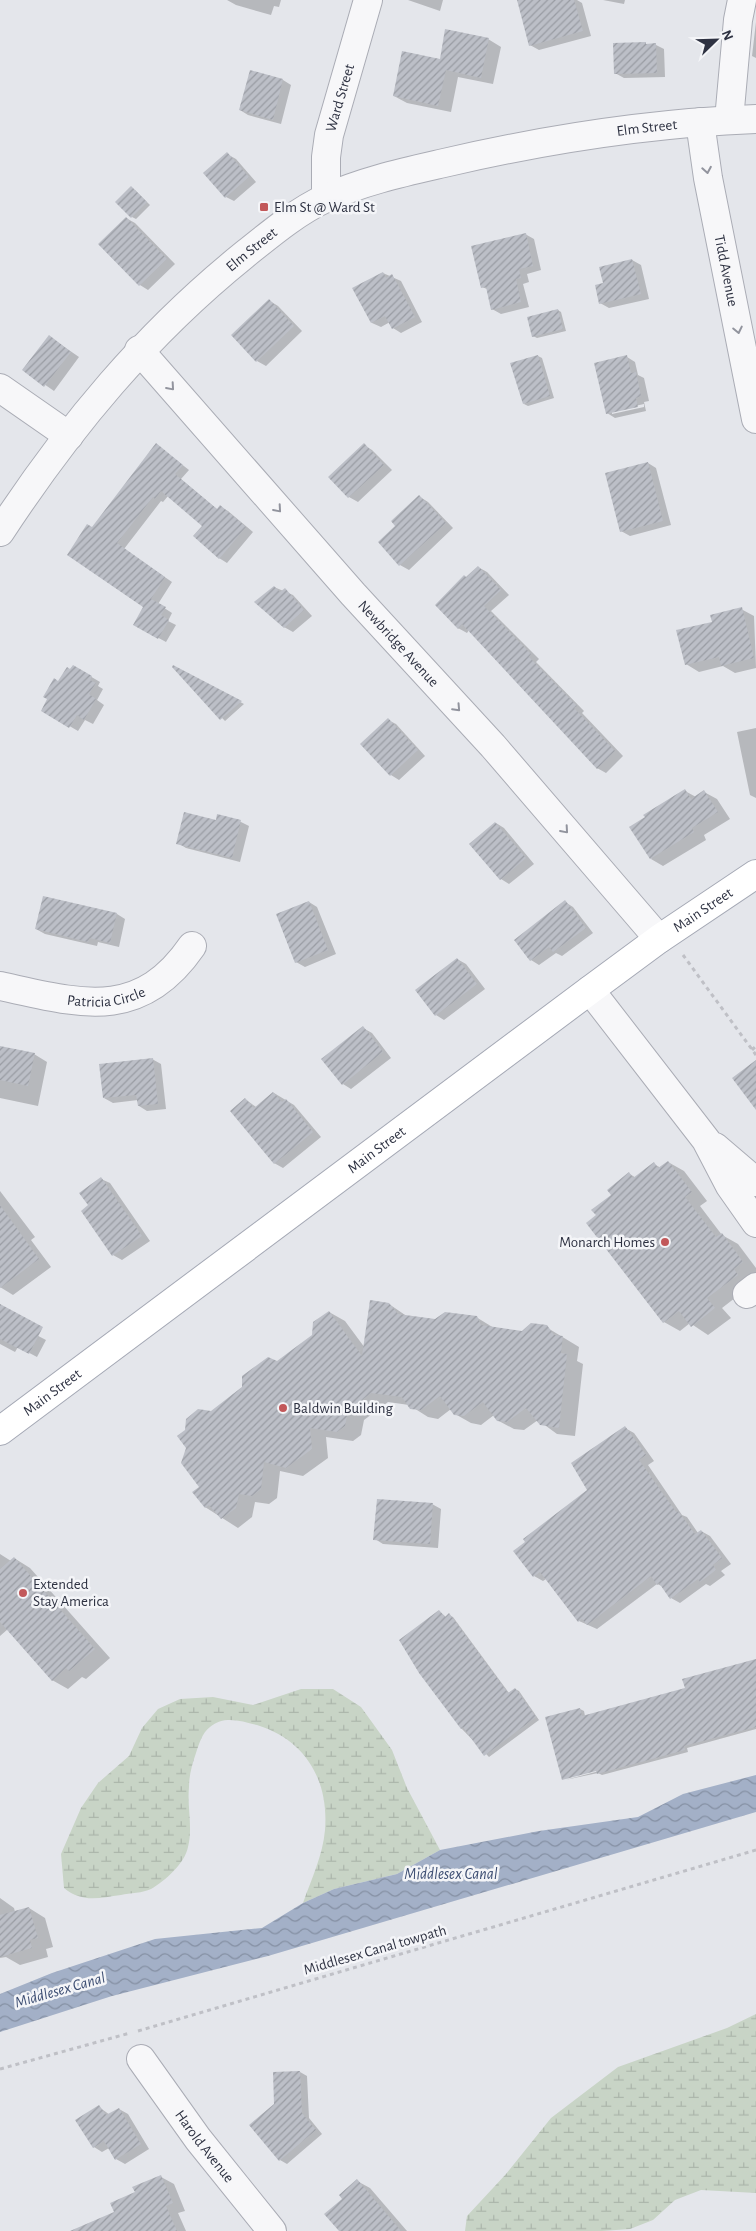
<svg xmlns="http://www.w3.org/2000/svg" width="756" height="2231" font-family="'Alegreya Sans',sans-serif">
<defs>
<pattern id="wetland-marsh" width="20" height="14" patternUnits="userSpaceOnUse" patternTransform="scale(1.25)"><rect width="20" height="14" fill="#c8d4c6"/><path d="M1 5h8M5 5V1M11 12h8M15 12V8" fill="none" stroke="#acb6ab"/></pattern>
<pattern id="water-waves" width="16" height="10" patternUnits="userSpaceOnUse" patternTransform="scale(1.25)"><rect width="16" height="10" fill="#a3b0c7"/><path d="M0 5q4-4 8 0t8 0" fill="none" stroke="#8590a3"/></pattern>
<pattern id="building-hatch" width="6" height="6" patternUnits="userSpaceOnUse" patternTransform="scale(1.25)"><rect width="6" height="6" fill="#bcbfc7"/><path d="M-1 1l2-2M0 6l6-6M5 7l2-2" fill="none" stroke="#999ca3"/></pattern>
</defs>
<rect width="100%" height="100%" fill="#e4e6eb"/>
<!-- wetland -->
<path fill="url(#wetland-marsh)" d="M301 1689H333L361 1707 392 1750 407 1788 440 1850 397 1874 334 1889 303 1903C311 1880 323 1855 325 1830 329 1781 306 1740 257 1725 241 1721 224 1715 210 1727 202 1733 199 1744 196 1753 192 1764 189 1776 189 1787 187 1807 193 1828 188 1847 185 1863 165 1881 151 1889 143 1893 130 1893 121 1895 99 1898 82 1903 64 1888L61 1854 81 1808 98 1783 129 1756 142 1728 158 1709 180 1699 213 1697 253 1705Z
M756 2014V2193L701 2190 675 2200 653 2220 630 2229 602 2231H465L467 2216 506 2174 551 2118 618 2067 727 2028Z"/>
<!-- water -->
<path fill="url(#water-waves)" d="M756 1775V1812L268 1956 112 1996 0 2032V1994L52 1973 155 1939 262 1928 303 1903 334 1889 397 1874 440 1850 539 1831 638 1817 683 1794Z"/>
<!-- shadow -->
<path fill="#0003" fill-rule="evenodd" d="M227 0H281L279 7 274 6 271 15 236 5Z
M408 0H443L440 11Z
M566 0H577L582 3 591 36 539 50 530 45Z
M603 0H625L624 4Z
M756 22V58L752 56Z
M488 39 501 47 493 84 458 77 451 112 407 103 394 96 440 60Z
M656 45 664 49 665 77 624 78 615 73Z
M251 71 283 80 291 85 281 124 248 115 240 110Z
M227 154 236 159 256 182 234 201 226 197Z
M135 190 150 205 136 219 132 217Z
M126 218 135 223 175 264 148 290 140 285 100 244Z
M525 234 534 239 541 270 527 274 529 282 523 284 529 307 501 314 492 309 487 289 482 287Z
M632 260 641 265 649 299 609 308 600 303 605 284Z
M383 273 401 281 422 322 401 333 393 328 390 322 381 327 372 323 354 288Z
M270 301 278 306 302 331 266 366 257 361 233 335Z
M558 310 561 312 566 331 537 338 533 336Z
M50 337 79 357 54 391 24 370Z
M538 356 542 358 554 398 528 406 524 404Z
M627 357 635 362 638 375 644 378 649 401 644 402 646 411 615 418 607 413ZM644 404V407L612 414V411Z
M157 445 189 470 181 479 218 510 221 507 228 511 253 532 227 563 219 558 204 525 168 496 163 502 161 501 124 549 172 582 158 604 172 613 168 621 176 625 166 642 135 625 145 607 93 528Z
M364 445 372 450 392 470 358 502 349 497 330 477Z
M648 463 656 468 671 525 630 536 621 531Z
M420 497 428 502 453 528 409 570 400 565 397 526Z
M478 567 487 572 509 595 491 611 539 659 536 662 584 711 582 713 623 756 606 773 597 768 469 630 467 633 458 628Z
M274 587 293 595 312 616 293 632 284 627Z
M741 609 754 616 756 668 735 673 723 666 699 672 686 664Z
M73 666 100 682 98 686 103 689 97 700 104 705 93 724 85 720 78 731 42 710 59 682Z
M173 667 244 704 225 721Z
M388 720 396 724 425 756 399 780 391 775 362 744Z
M756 728V798L750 795 737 732Z
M685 791 696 797 704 792 717 799 730 819 704 835 706 840 663 866 651 859Z
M218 816 241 822 249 826 240 862 186 848 178 843 217 821Z
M496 823 504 828 534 864 509 884 501 879Z
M309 902 317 907 336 954 305 967 296 962Z
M565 902 573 907 593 933 562 956 556 953 539 965 531 960Z
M117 914 125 919 119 947 98 942 97 946 45 934 36 929Z
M457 959 466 964 485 989 444 1020 436 1015Z
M363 1028 372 1033 391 1058 351 1089 343 1084Z
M0 1047 34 1054 47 1062 38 1106 0 1098Z
M152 1059 161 1064 166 1109 147 1111 139 1106 138 1100 113 1103 104 1098Z
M274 1093 294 1105 321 1137 283 1168 274 1163 245 1099 256 1107Z
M668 1162 684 1171 707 1201 700 1206 722 1235 738 1244 756 1268V1273L749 1279 753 1284 722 1308 731 1318 708 1335 690 1323 680 1331 664 1322 597 1215 630 1174 636 1178 654 1164 661 1168Z
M101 1179 110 1183 150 1241 122 1260 113 1255 82 1211 90 1206Z
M0 1191 35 1237 31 1240 51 1267 13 1295 0 1287Z
M389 1304 408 1317 435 1320 476 1317 494 1328 522 1332 546 1327 579 1347 577 1361 583 1364 575 1436 557 1434 538 1420 524 1430 514 1429 497 1420 494 1415 481 1425 471 1423 455 1414 451 1409 438 1419 428 1417 409 1405 388 1402 364 1420 361 1435 353 1441 326 1437 328 1458 303 1476 280 1471 277 1498 269 1504 255 1502 252 1517 238 1528 205 1507 201 1487 211 1412 313 1336 329 1312 345 1321 365 1348Z
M0 1316 46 1340 37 1357 18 1347 15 1352 0 1344Z
M625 1428 634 1433 654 1461 648 1465 682 1515 687 1517 698 1533 701 1531 710 1536 731 1564 721 1571 725 1575 710 1586 706 1584 680 1603 671 1598 664 1587 657 1584 597 1629 579 1621 546 1579 543 1581 534 1576 589 1491Z
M432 1504 441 1509 438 1548 383 1544 375 1539Z
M0 1554 11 1561 14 1558 30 1568 110 1658 86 1679 82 1677 68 1689 52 1680 8 1629 0 1636Z
M439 1611 446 1617 449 1615 453 1617 509 1693 515 1689 519 1691 539 1720 489 1757 461 1728Z
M756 1660V1729L687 1748 688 1752 602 1775 598 1773 565 1780 603 1770 602 1768 563 1779 580 1709 584 1711 585 1716 686 1689Z
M0 1898 14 1908 15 1912 29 1908 45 1918 53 1947 46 1949 48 1957 20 1965 6 1957 0 1958Z
M300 2072 307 2076 309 2118 322 2134 287 2164 280 2160Z
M99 2107 110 2115 119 2109 128 2114 149 2149 125 2164 116 2159 109 2148 102 2152 94 2147Z
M161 2177 174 2184 185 2211 178 2213 186 2231H111L115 2213 137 2193Z
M357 2181 370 2188 407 2231H341L344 2199Z"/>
<!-- building -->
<path fill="url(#building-hatch)" d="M517 0H574L583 31 529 46Z
M445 29 489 38 481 78 446 70 438 106 393 96 402 51 440 59Z
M646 42V44L656 43 657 73 614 74 613 43Z
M250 70 283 79 273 120 239 110Z
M227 152 249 177 225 198 203 173Z
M131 186 147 202 131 218 115 202Z
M126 217 167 259 139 286 98 244Z
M526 233 533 266 519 269 521 278 516 279 521 302 491 310 486 287 481 288 471 246Z
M632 259 641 294 599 304 595 285 603 283 599 267Z
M383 272 386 278 392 274 415 317 392 329 385 316 371 323 352 288Z
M269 299 294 326 256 362 231 335Z
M558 309 563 329 532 337 527 317Z
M49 335 71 352 44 387 22 370Z
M538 355 550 396 523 404 510 363Z
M627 355 631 373 636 372 641 396 636 398 638 407 606 414 594 363Z
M156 443 183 465 175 474 217 509 220 505 246 527 219 559 193 536 202 526 161 491 155 499 153 497 117 543 165 577 151 599 166 607 161 615 169 620 158 639 133 625 143 607 67 555 87 524 92 527Z
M364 443 384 465 348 498 328 477Z
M648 462 663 521 620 532 605 473Z
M419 495 446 523 399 566 378 542 395 526 391 521Z
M478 566 501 590 484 606 531 654 529 657 577 706 574 708 615 751 597 769 462 624 458 629 435 605 464 575 466 577Z
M274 586 280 592 285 588 304 610 284 628 254 602Z
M742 607 754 658 721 666 719 657 685 665 676 630 712 622 710 615Z
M73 665 92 676 90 680 96 683 89 694 96 699 84 720 77 715 69 728 41 711 47 699 43 697 54 678 58 681 67 667 70 669Z
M173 665 242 701 220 720 172 667Z
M388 718 418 750 390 776 360 744Z
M685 789 691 799 704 790 718 812 692 828 694 832 650 859 629 827 645 817 643 815Z
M184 812 216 820 217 814 241 820 232 858 176 844Z
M495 822 526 858 500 880 469 844Z
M43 896 117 913 110 943 90 938 88 942 35 929Z
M565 900 586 928 553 952 549 947 530 961 514 940Z
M309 901 328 950 295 963 276 914Z
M457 958 477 984 435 1016 415 990Z
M363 1026 383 1052 342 1085 321 1059Z
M0 1046 35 1053 28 1086 0 1080Z
M153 1058 158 1104 138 1106 136 1095 103 1098 99 1064Z
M756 1060V1110L732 1078Z
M273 1092 282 1102 286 1099 313 1132 274 1164 230 1111 245 1098 254 1108Z
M668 1161 692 1192 685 1197 716 1237 722 1233 743 1262 734 1269 738 1275 707 1298 715 1308 691 1327 679 1311 663 1323 586 1223 596 1215 591 1210 611 1195 607 1190 629 1172 633 1178 654 1162 658 1168Z
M101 1177 142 1236 112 1256 81 1211 88 1205 79 1193Z
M0 1205 39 1259 0 1288Z
M370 1300 389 1303 398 1314 435 1319 445 1312 477 1316 481 1325 522 1331 531 1323 547 1325 554 1335 563 1336 561 1353 567 1354 559 1428 540 1425 526 1408 507 1422 497 1421 483 1402 464 1416 454 1415 440 1396 421 1410 410 1409 402 1397 371 1393 348 1411 345 1426 337 1432 310 1428 312 1449 286 1468 264 1462 261 1489 252 1496 239 1494 236 1508 221 1519 209 1505 205 1508 192 1492 199 1487 181 1463 186 1448 177 1436 185 1430 186 1419 198 1409 211 1411 242 1387V1376L268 1357 277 1361 312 1335 313 1322 329 1311 362 1356Z
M0 1304 43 1327 29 1354 0 1339Z
M625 1426 646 1455 639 1460 676 1512 678 1511 695 1534 701 1530 722 1558 713 1565 716 1570 700 1582 698 1579 670 1599 659 1583 657 1585 651 1576 587 1625 582 1619 578 1622 540 1572 533 1577 513 1551 525 1542 523 1539 587 1490 571 1463Z
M377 1499 433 1503 430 1544 373 1540Z
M14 1557 95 1649 69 1671 66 1668 52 1681 0 1622V1569Z
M439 1610 445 1617 449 1613 508 1693 515 1688 536 1717 484 1756 463 1727 461 1729 419 1673 399 1640Z
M756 1659V1727L684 1746 685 1750 597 1774 596 1771 562 1780 545 1717 580 1708 582 1716 685 1688 682 1679Z
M29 1907 38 1938 30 1940 32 1948 0 1957V1915Z
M300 2071 302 2113 316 2130 279 2161 249 2125 274 2104 273 2072Z
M99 2105 106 2115 119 2108 141 2144 115 2160 104 2141 93 2148 75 2120Z
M161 2175 173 2203 166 2206 177 2231H70L114 2212 110 2203 135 2192 132 2187Z
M357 2179 401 2231H339L324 2214 342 2199 339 2195Z"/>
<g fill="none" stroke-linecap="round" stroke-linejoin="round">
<!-- minor casing -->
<g stroke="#aaacb5" stroke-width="30">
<g id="minor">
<path d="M729 120 738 20 742 0"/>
<path id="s1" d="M700 122 708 178 756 419"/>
<path id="s2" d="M326 198V157L329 135 368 0"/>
<path id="s3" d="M139 350 353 594 493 746 659 939"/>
<path d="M0 388 69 436"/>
<path id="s4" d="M0 532C69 427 146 334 244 255 269 235 296 212 326 198 363 181 405 172 444 163 547 139 650 123 756 119"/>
<path id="s5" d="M0 986C79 1003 139 1023 192 946"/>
<path d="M590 990 706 1140 730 1186 756 1223"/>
<path d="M715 1147 756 1182"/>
<path d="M747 1294 756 1287"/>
<path id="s6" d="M141 2059 198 2139 272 2231"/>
</g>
</g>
<!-- major casing -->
<g stroke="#a5a9b5" stroke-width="30">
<g id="major">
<path id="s7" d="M0 1431 590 990 659 939 756 874"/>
</g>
</g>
<!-- path -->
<path stroke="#bfc0c6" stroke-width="3" stroke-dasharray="4 4" stroke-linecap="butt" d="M683 955 756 1055
M752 1050 756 1046
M138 2031 756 1850
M0 2069 130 2033"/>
<!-- minor -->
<use href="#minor" stroke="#f7f7f9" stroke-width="28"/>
<!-- major -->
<use href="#major" stroke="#fff" stroke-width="28"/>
</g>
<!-- one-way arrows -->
<defs><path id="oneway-chevron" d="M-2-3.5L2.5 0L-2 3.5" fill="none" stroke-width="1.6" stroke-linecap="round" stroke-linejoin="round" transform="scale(1.25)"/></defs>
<g stroke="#92949e">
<use href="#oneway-chevron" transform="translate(707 170) rotate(80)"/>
<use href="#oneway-chevron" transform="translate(738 330) rotate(78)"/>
<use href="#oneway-chevron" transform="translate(171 387) rotate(49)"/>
<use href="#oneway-chevron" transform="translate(278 509) rotate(49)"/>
<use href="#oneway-chevron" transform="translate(457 708) rotate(47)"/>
<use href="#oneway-chevron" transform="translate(565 830) rotate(49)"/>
</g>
<!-- markers -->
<g fill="#c2585a" stroke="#f4f5f8" stroke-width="2">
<rect x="259" y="202" width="10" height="10" rx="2.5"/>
<circle cx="665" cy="1242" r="5"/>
<circle cx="283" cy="1408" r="5"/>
<circle cx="23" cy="1593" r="5"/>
</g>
<g text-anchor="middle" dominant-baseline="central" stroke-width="5" stroke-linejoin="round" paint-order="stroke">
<!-- street labels -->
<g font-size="15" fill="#2e3242" stroke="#f4f5f8">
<text stroke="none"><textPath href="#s2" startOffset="102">Ward Street</textPath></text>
<text stroke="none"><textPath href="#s4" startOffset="800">Elm Street</textPath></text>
<text stroke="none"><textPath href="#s4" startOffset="380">Elm Street</textPath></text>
<text stroke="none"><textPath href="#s1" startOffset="151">Tidd Avenue</textPath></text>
<text stroke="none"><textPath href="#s3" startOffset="392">Newbridge Avenue</textPath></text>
<text stroke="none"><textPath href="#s7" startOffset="875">Main Street</textPath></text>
<text stroke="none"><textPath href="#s5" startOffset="108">Patricia Circle</textPath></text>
<text stroke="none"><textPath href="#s7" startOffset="470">Main Street</textPath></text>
<text stroke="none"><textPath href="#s7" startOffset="65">Main Street</textPath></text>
<text transform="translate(375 1950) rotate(-16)">Middlesex Canal towpath</text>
<text stroke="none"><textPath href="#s6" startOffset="108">Harold Avenue</textPath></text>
</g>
<!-- poi labels -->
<g font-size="15" fill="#2e3242" stroke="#f4f5f8" text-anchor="start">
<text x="274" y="207">Elm St @ Ward St</text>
<text x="655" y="1242" text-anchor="end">Monarch Homes</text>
<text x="293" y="1408">Baldwin Building</text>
<text x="33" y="1584">Extended<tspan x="33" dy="17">Stay America</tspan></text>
</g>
<!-- water labels -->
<g font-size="16" font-style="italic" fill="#3c4d72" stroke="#f4f5f8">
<text x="451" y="1874">Middlesex Canal</text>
<text transform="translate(60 1990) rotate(-16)">Middlesex Canal</text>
</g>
</g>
<!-- north arrow -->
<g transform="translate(716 40) rotate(67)" stroke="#f4f5f8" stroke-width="4" paint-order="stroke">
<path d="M0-4L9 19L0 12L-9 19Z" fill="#2e3242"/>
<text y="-8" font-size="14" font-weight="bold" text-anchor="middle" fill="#2e3242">N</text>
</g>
</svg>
